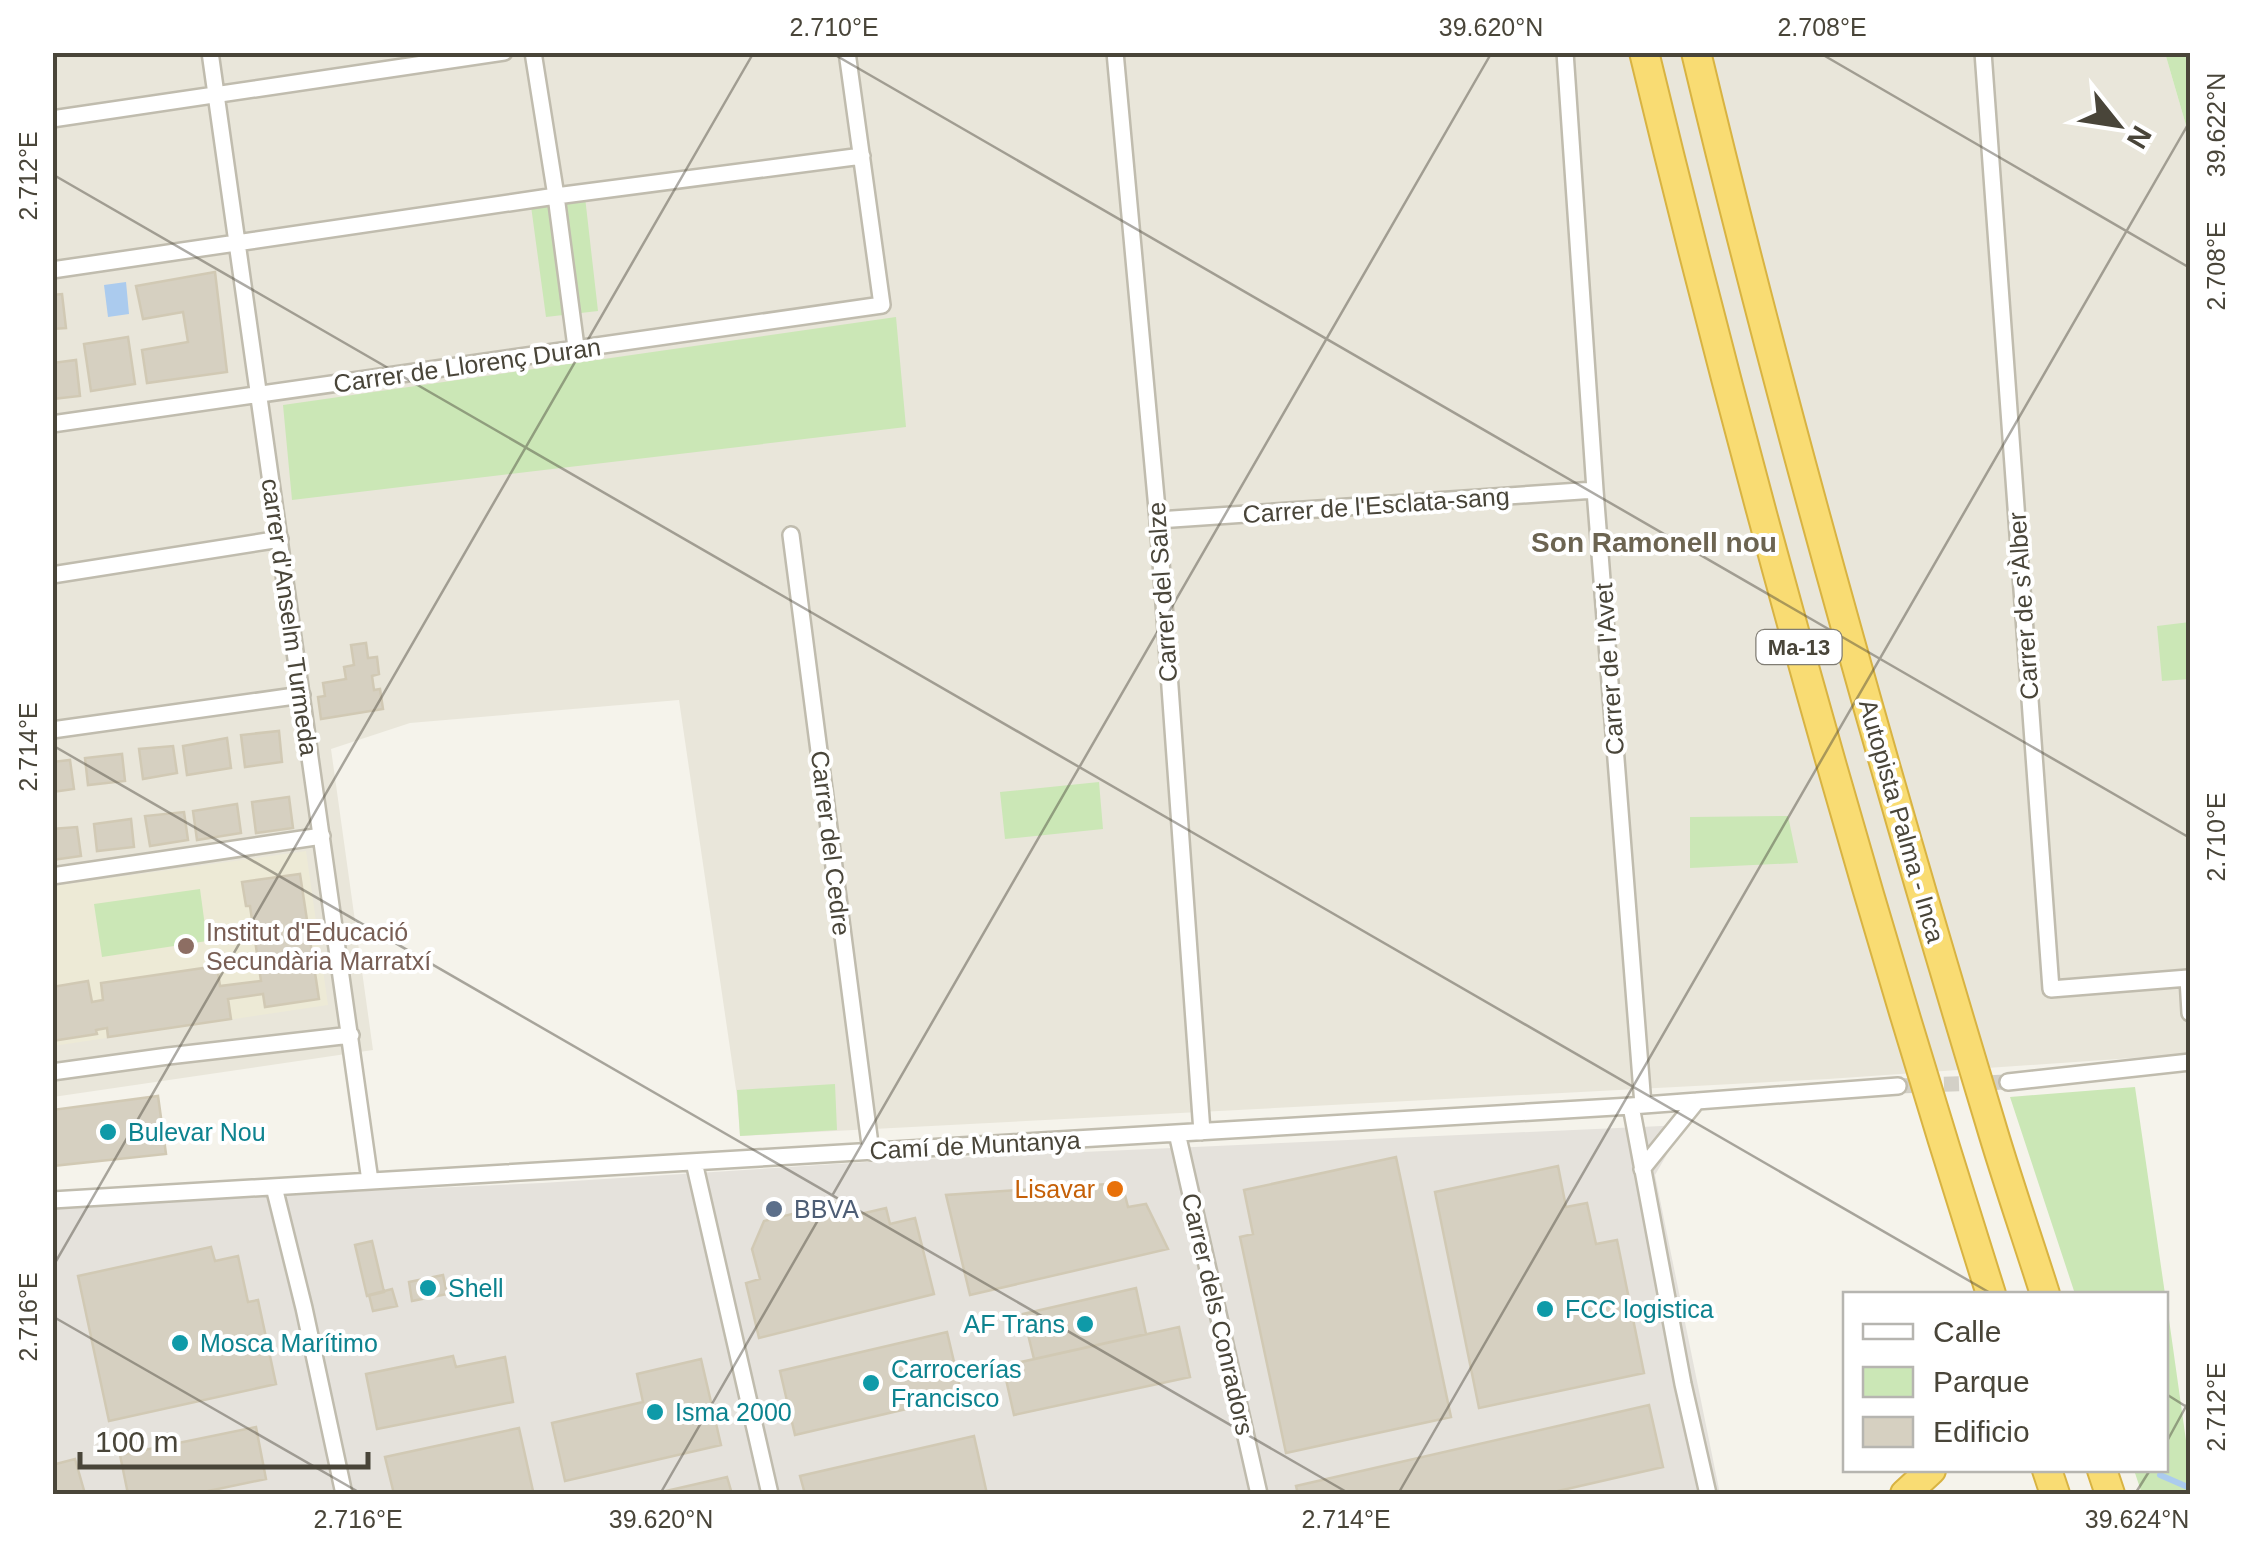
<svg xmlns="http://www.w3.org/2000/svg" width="2243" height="1547" font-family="Arial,sans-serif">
<rect width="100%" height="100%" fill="#f5f3eb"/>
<!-- residential -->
<path fill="#e9e6da" d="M53 53H2165L2190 139V1054L1828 1079 740 1136 737 1096 679 700 410 723 331 749 373 1050 53 1097Z"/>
<!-- industrial -->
<path fill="#e5e2dc" d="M1684 1125 1655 1175 1720 1494H53V1205L542 1183 882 1161Z"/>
<!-- education -->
<path fill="#edead6" d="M306 851 328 1005 53 1046 52 886Z"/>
<!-- green -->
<path fill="#cbe7b6" d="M2165 53H2190V139Z
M585 197 598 311 546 317 531 206Z
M896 317 906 427 292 500 283 405Z
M2190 622V679L2162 681 2157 626Z
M1099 782 1103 829 1005 839 1000 792Z
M1788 816 1798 863 1690 868V817Z
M200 889 207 941 102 957 94 904Z
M835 1084 837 1130 740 1136 737 1090Z
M2135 1087 2165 1294H2075L2010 1097Z
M2166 1298 2190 1469V1494H2142L2134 1470H2166Z"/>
<!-- water -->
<path fill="#abcbee" d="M126 282 129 314 108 317 104 285Z"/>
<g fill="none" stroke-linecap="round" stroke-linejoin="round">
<!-- stream -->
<path stroke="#abcbee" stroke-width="6" d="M2160 1475 2190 1488"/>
</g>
<!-- building -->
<path fill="#d6d0c1" stroke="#d1c9b4" stroke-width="2.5" d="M215 272 227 372 147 383 142 350 188 342 183 312 143 319 136 286Z
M62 294 66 328 52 329V295Z
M128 337 135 384 91 391 84 344Z
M76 360 80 396 52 399V363Z
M366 643 368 658 377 657 379 674 372 676 374 690 380 689 383 709 321 719 318 697 325 696 323 683 346 679 344 667 354 665 351 645Z
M279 731 282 762 245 767 241 735Z
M227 738 231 768 187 775 183 746Z
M173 746 177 773 143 779 139 749Z
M122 754 125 781 88 785 85 758Z
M70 760 74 789 52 792V762Z
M289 797 293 828 256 833 252 802Z
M237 804 241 833 197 840 193 811Z
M184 812 188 840 150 846 145 816Z
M131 819 134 847 97 851 94 824Z
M77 827 81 856 52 860V829Z
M300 874 319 999 265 1007 263 994 228 999 231 1019 108 1037 107 1028 96 1030 97 1034 52 1041V987L88 981 92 1002 103 1000 101 983 217 966 220 986 261 981 250 906H246L242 882Z
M158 1096 166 1154 52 1166V1110Z
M1396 1157 1451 1417 1286 1453 1240 1237 1253 1234 1244 1190Z
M1558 1166 1566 1207 1587 1203 1596 1244 1617 1240 1644 1373 1479 1408 1435 1192Z
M1122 1183 1128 1207 1146 1204 1168 1249 970 1295 946 1195Z
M852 1199 856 1215 886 1208 890 1224 915 1218 934 1294 759 1338 746 1283 760 1279 752 1249 764 1221Z
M372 1241 384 1292 367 1296 355 1245Z
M211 1247 215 1261 238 1256 248 1302 258 1300 276 1384 109 1421 78 1276Z
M443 1275 447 1294 412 1301 409 1282Z
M1136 1288 1146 1334 1034 1359 1023 1314Z
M392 1289 397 1306 373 1311 369 1295Z
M1179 1327 1190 1377 1014 1415 1003 1366Z
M947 1332 962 1396 795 1435 780 1371Z
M453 1356 456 1367 505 1357 513 1402 377 1429 366 1374Z
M701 1359 721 1445 565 1481 552 1423 643 1402 637 1374Z
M1649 1405 1663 1467 1545 1494H1298L1296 1486Z
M256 1427 266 1479 194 1494H128L120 1455Z
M519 1428 533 1491 519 1494H394L385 1457Z
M974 1436 987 1494H805L800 1476Z
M75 1459 85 1494H52V1465Z
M727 1477 732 1494H653Z"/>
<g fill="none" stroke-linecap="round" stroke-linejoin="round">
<!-- street-tunnel -->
<path stroke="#d3d0c7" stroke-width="15" stroke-dasharray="15 8" stroke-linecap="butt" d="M1898 1086 2008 1082"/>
<!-- street casing -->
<g stroke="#c0bcae" stroke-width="20">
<path id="street" d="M210 52 370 1181
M533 52 556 196 576 347
M1115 52 1158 520 1202 1132
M1565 52 1595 490 1643 1105
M1983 52 2051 989 2188 978 2190 1013
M52 119 504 52
M52 270 556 196 862 156
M52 424 882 305 847 52
M1158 520 1595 490
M791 535 871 1152
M52 575 280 539
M52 730 302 695
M52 876 322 836
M52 1072 168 1056 351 1035
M2008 1082 2190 1062
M1631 1106 1683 1384 1708 1494
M1177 1133 1259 1494
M694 1162 770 1494
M1642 1169 1697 1101
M274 1187 304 1308 344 1494
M52 1200 1631 1106 1898 1086"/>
</g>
<!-- highway casing -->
<g stroke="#d8b342" stroke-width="32">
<path id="highway" d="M1644 52C1745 470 1861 885 1991 1294
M1696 52C1782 412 1883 768 1990 1122 2007 1180 2027 1237 2045 1294
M2047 1470 2055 1494
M2102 1470 2110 1494
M1905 1494 1931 1470"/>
</g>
<!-- street -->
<use href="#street" stroke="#fff" stroke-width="15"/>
<!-- highway -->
<use href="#highway" stroke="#f9dc73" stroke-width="28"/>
</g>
<!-- ticks -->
<path fill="none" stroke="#494539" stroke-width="2.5" stroke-opacity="0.45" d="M830 52 2190 838M1818 52 2190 268M52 174 1992 1294M52 745 1350 1494M52 1268 754 52M52 1316 362 1494M2166 1394 2190 1409M2166 1443 2190 1399M660 1494 1492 52M1398 1494 2190 121M2135 1494 2150 1470"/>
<!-- markers -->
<circle fill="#8d6e63" stroke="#fff" stroke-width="4" cx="186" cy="946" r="10"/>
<g fill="#0f9aa8" stroke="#fff" stroke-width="4">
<circle cx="108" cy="1132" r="10"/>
<circle cx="428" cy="1288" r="10"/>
<circle cx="1545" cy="1309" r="10"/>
<circle cx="1085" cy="1324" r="10"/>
<circle cx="180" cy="1343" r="10"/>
<circle cx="871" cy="1383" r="10"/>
<circle cx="655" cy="1412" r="10"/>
</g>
<circle fill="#e8710a" stroke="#fff" stroke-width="4" cx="1115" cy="1189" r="10"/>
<circle fill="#5c6f8a" stroke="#fff" stroke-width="4" cx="774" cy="1209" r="10"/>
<g text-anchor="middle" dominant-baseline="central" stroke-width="8" stroke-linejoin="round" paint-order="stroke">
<!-- shield labels -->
<rect fill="#fff" stroke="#807d74" stroke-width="2.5" x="1756.5" y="630" width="85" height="34" rx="8"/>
<g font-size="22" font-weight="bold" fill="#494539">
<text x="1799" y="647">Ma-13</text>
</g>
<!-- street labels -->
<g font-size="25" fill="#494539" stroke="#fff">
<text transform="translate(467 365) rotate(-8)">Carrer de Llorenç Duran</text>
<text transform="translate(1376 505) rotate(-4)">Carrer de l'Esclata-sang</text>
<text transform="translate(1162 592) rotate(-94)">Carrer del Salze</text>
<text transform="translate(2023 606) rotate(-94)">Carrer de s'Àlber</text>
<text transform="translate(290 617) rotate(82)">carrer d'Anselm Turmeda</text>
<text transform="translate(1609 669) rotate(-94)">Carrer de l'Avet</text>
<text transform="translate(1902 821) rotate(74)">Autopista Palma - Inca</text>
<text transform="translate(831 843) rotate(83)">Carrer del Cedre</text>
<text transform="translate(975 1145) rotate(-3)">Camí de Muntanya</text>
<text transform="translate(1218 1314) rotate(77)">Carrer dels Conradors</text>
</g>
<!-- education labels -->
<g font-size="25" fill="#785e54" stroke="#fff" text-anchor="start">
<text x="206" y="932">Institut d'Educació<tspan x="206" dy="29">Secundària Marratxí</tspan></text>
</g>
<!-- culture labels -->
<g font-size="25" fill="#0d838f" stroke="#fff" text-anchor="start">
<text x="128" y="1132">Bulevar Nou</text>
<text x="448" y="1288">Shell</text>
<text x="1565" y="1309">FCC logistica</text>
<text x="1065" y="1324" text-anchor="end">AF Trans</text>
<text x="200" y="1343">Mosca Marítimo</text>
<text x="891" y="1369">Carrocerías<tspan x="891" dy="29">Francisco</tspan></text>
<text x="675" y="1412">Isma 2000</text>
</g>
<!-- food labels -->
<g font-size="25" fill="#c56008" stroke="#fff" text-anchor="end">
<text x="1095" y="1189">Lisavar</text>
</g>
<!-- service labels -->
<g font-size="25" fill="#4e5e75" stroke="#fff" text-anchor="start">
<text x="794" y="1209">BBVA</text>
</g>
<!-- neighbourhood labels -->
<g font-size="28" font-weight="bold" fill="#6c6451" stroke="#fff">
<text x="1654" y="542">Son Ramonell nou</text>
</g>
</g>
<!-- border -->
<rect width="2243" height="1547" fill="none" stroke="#ffffff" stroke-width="110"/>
<!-- legend -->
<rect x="1843" y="1292" width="325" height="180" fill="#ffffff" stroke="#b6b5b0" stroke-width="2.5"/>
<rect x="1863" y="1324" width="50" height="15" fill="#ffffff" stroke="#b6b5b0" stroke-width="2.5"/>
<text x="1933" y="1342" font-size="30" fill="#494539">Calle</text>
<rect x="1863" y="1367" width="50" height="30" fill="#cbe7b6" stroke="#b6b5b0" stroke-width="2.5"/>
<text x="1933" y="1392" font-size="30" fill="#494539">Parque</text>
<rect x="1863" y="1417" width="50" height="30" fill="#d6d0c1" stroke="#b6b5b0" stroke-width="2.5"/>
<text x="1933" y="1442" font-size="30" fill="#494539">Edificio</text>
<!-- north arrow -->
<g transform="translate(2118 125) rotate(120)" stroke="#ffffff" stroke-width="8" paint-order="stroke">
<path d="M0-8L18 38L0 25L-18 38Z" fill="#494539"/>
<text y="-15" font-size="28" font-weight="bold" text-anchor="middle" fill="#494539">N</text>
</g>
<!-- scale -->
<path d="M80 1452v15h288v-15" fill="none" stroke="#494539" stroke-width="5"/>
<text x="95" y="1452" font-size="30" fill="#494539" stroke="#ffffff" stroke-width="8" paint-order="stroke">100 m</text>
<rect x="55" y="55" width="2133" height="1437" fill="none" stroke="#494539" stroke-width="4"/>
<g font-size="25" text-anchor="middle" fill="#494539">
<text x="834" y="36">2.710°E</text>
<text x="1491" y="36">39.620°N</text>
<text x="1822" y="36">2.708°E</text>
<text transform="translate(2216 125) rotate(-90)" y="9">39.622°N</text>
<text transform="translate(28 176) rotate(-90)" y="9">2.712°E</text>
<text transform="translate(2216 266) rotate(-90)" y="9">2.708°E</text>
<text transform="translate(28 747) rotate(-90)" y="9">2.714°E</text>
<text transform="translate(2216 837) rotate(-90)" y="9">2.710°E</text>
<text transform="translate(28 1317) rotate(-90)" y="9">2.716°E</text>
<text transform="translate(2216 1407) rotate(-90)" y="9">2.712°E</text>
<text x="358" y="1528">2.716°E</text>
<text x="661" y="1528">39.620°N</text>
<text x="1346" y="1528">2.714°E</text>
<text x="2137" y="1528">39.624°N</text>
</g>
</svg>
